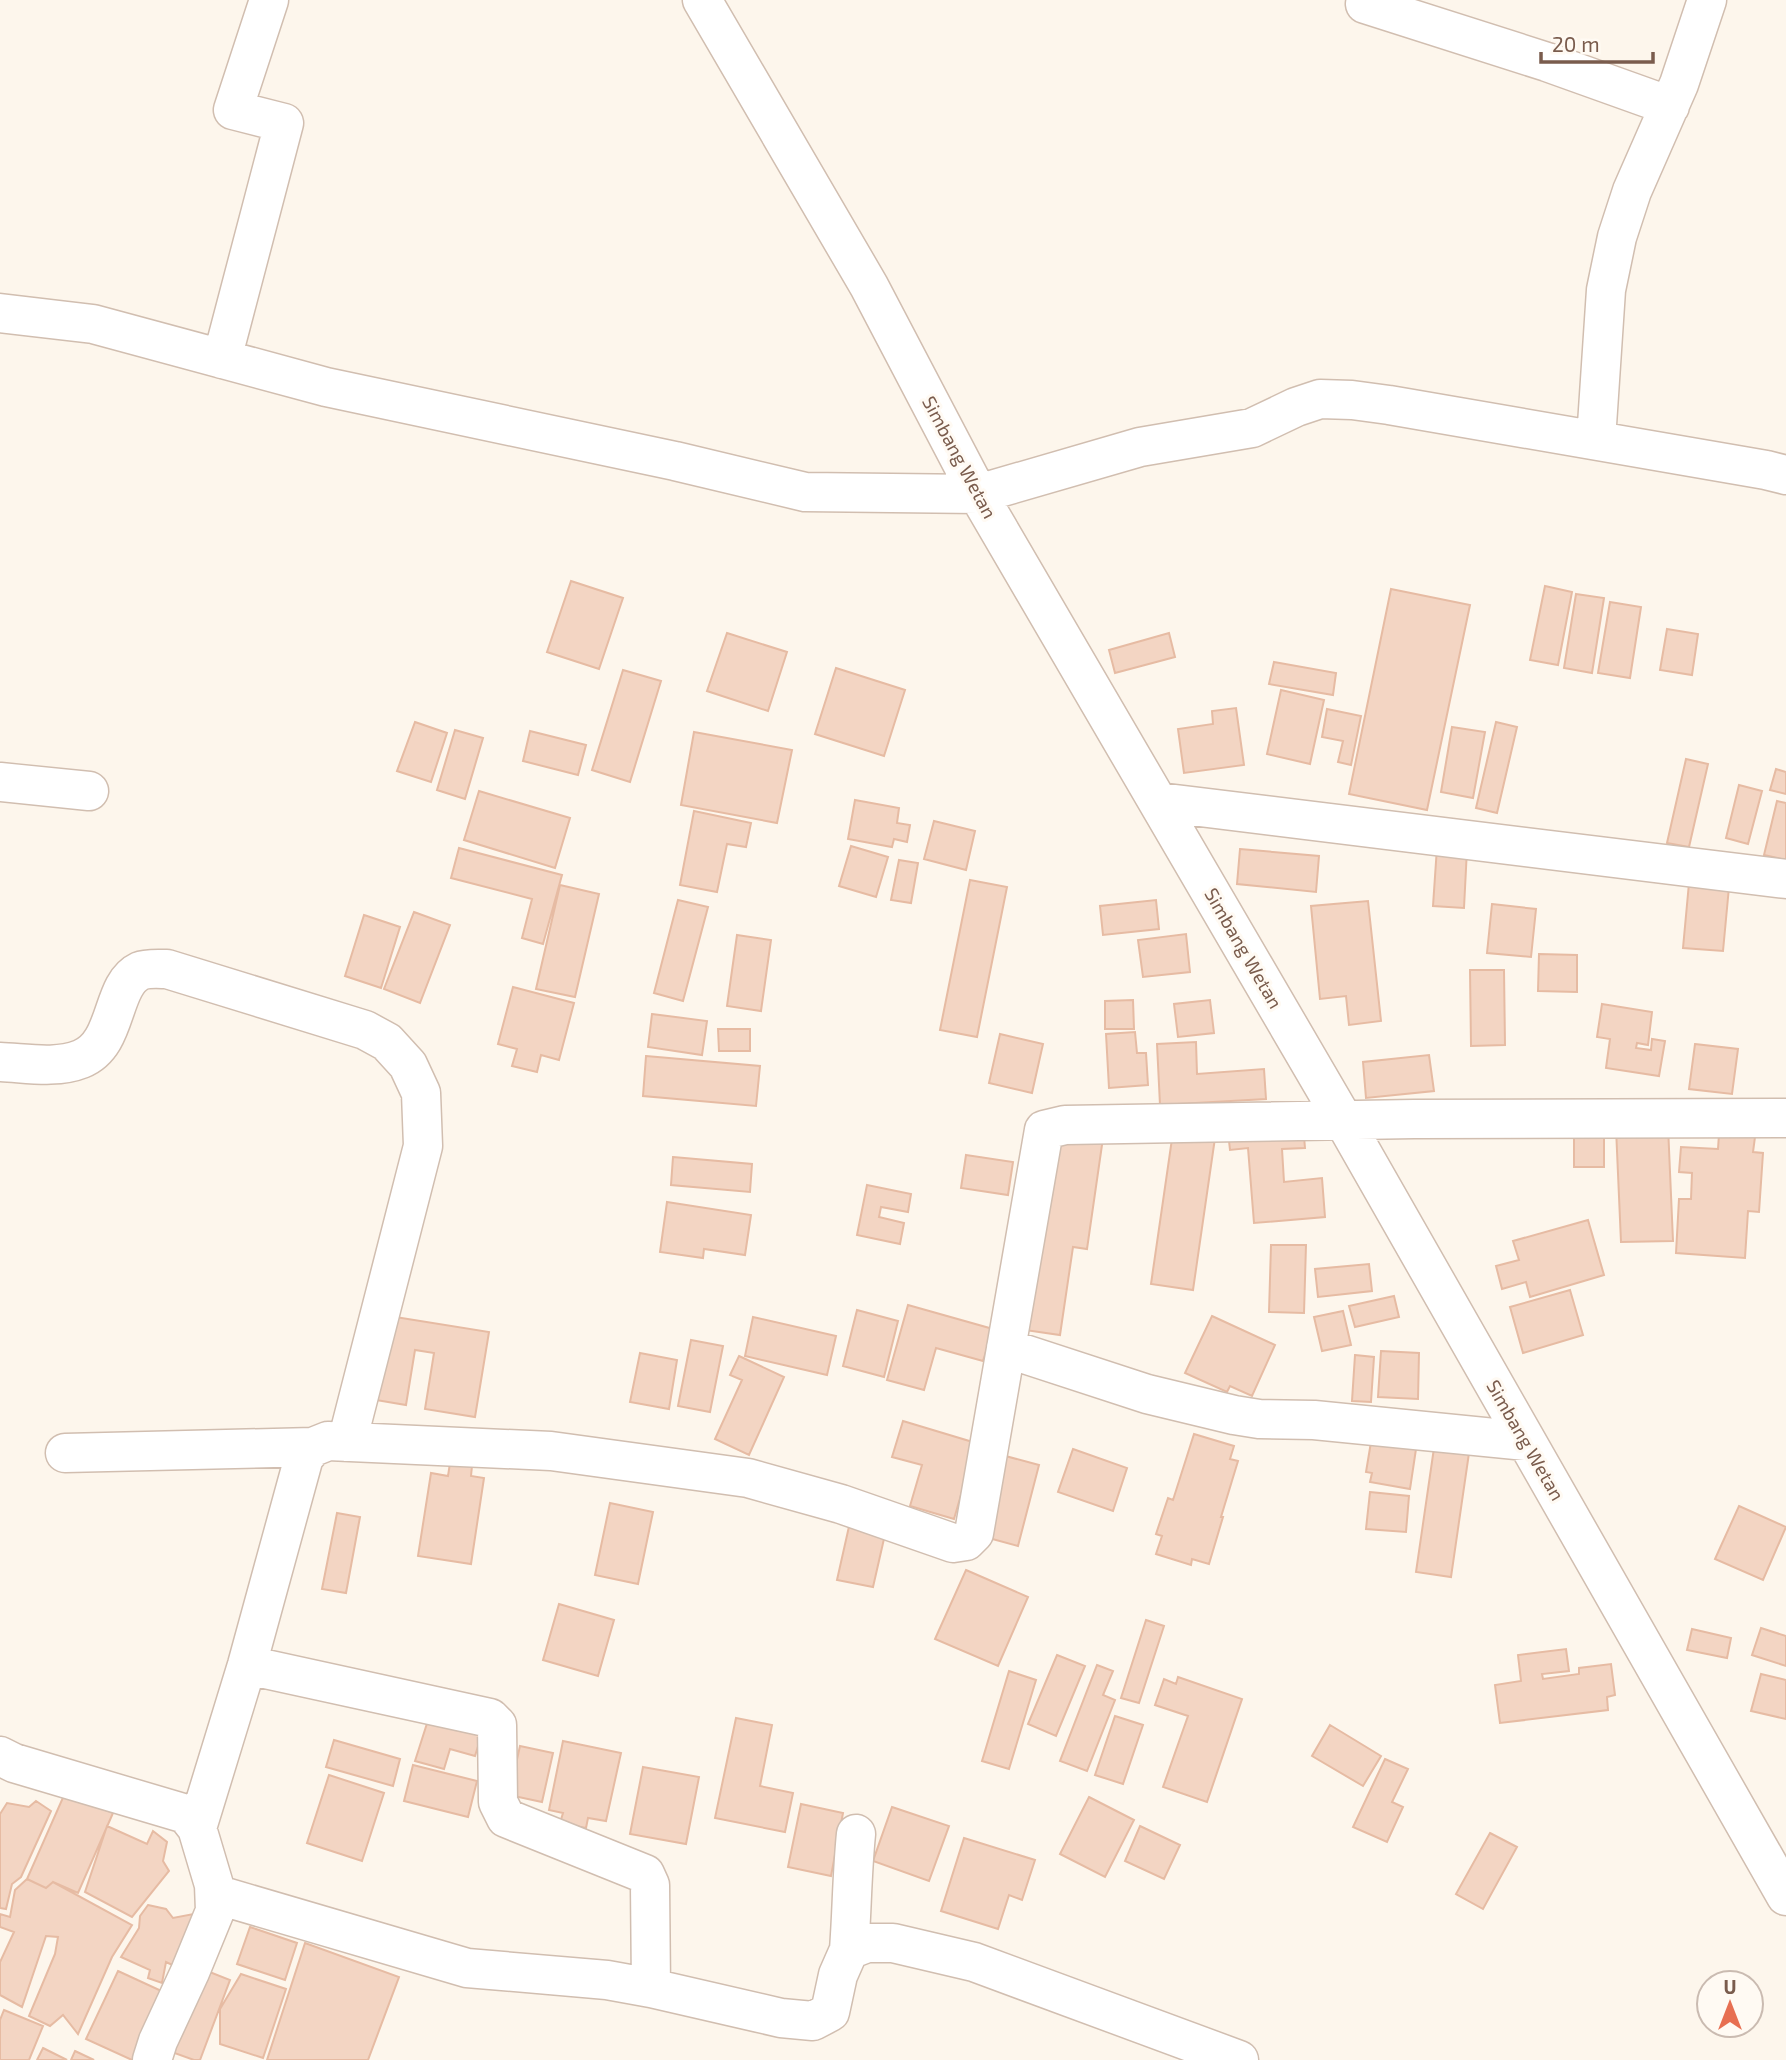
<svg xmlns="http://www.w3.org/2000/svg" width="1786" height="2060" font-family="'Exo 2',sans-serif">
<rect width="100%" height="100%" fill="#fdf6ec"/>
<!-- building -->
<path fill="#f3d5c3" stroke="#e6bba3" stroke-width="2" d="M571 581 623 598 599 669 547 652Z
M1545 586 1572 592 1558 665 1530 660Z
M1391 589 1470 605 1427 810 1349 794Z
M1576 594 1604 598 1592 673 1564 668Z
M1610 602 1641 607 1630 678 1598 673Z
M1667 629 1698 634 1692 675 1660 670Z
M727 633 787 652 768 711 707 691Z
M1169 633 1175 657 1115 673 1109 650Z
M1274 662 1336 673 1333 695 1269 684Z
M836 668 905 690 884 756 815 734Z
M623 670 661 681 630 782 592 770Z
M1281 690 1324 700 1310 764 1267 754Z
M1236 708 1244 765 1184 773 1178 729 1213 724 1212 711Z
M1327 709 1361 716 1351 765 1338 762 1343 741 1322 737Z
M415 722 447 733 431 782 397 771Z
M1496 722 1517 727 1497 813 1476 808Z
M1452 727 1485 732 1473 798 1441 792Z
M455 730 483 738 465 799 437 790Z
M530 731 586 745 578 775 523 761Z
M694 732 792 750 777 823 681 805Z
M1686 759 1708 764 1689 847 1667 843Z
M1776 769 1786 772V794L1770 790Z
M1739 785 1762 791 1748 844 1726 838Z
M479 791 570 818 555 868 464 840Z
M855 800 899 808 897 823 910 825 907 842 894 839 892 847 848 839Z
M1777 801 1786 803V860L1764 855Z
M694 811 751 823 746 847 727 844 717 892 680 885Z
M934 821 975 831 966 870 924 859Z
M851 846 888 857 876 897 839 886Z
M1437 847 1467 849 1464 908 1433 906Z
M459 848 562 875 543 944 522 938 532 899 451 878Z
M1240 849 1319 856 1316 892 1237 884Z
M899 860 918 863 911 903 891 900Z
M970 880 1007 887 977 1037 940 1030Z
M1689 883 1729 887 1723 951 1683 948Z
M560 885 599 894 575 997 536 989Z
M678 900 708 907 683 1001 654 993Z
M1156 900 1159 929 1103 935 1100 906Z
M1368 901 1381 1021 1349 1025 1346 996 1320 999 1311 906Z
M1492 904 1536 909 1531 957 1487 953Z
M414 912 450 925 420 1003 384 989Z
M364 915 400 927 381 988 345 976Z
M1186 934 1190 972 1143 977 1138 940Z
M737 935 771 940 761 1011 727 1006Z
M1539 954 1577 955V992L1538 991Z
M1470 970H1504L1505 1045 1471 1046Z
M513 987 574 1003 559 1060 541 1055 537 1072 512 1066 517 1049 498 1044Z
M1133 1000 1134 1029H1105V1001Z
M1210 1000 1214 1033 1178 1037 1174 1004Z
M1602 1004 1652 1012 1648 1045 1637 1043 1636 1048 1651 1050 1652 1039 1665 1041 1659 1076 1606 1068 1610 1039 1597 1037Z
M652 1014 707 1021 702 1055 648 1047Z
M718 1029H750V1051H719Z
M1135 1032 1137 1053H1146L1148 1085 1109 1088 1106 1034Z
M1000 1034 1043 1044 1032 1093 989 1083Z
M1196 1042 1197 1074 1264 1069 1266 1099 1160 1105 1157 1044Z
M1695 1044 1738 1049 1732 1094 1689 1089Z
M1429 1055 1434 1091 1366 1098 1363 1062Z
M646 1056 760 1066 756 1106 643 1096Z
M1303 1125 1305 1148 1282 1149 1284 1182 1322 1178 1325 1217 1254 1223 1248 1148 1230 1150 1228 1132Z
M1668 1126 1673 1241 1621 1242 1616 1128Z
M1574 1127H1604V1167H1574Z
M1049 1130 1103 1138 1087 1249 1073 1247 1060 1335 1018 1329Z
M1173 1132 1215 1138 1193 1290 1151 1284Z
M1719 1134 1755 1137 1753 1152 1763 1153 1759 1212 1748 1211 1745 1258 1676 1253 1679 1199H1691L1692 1173 1679 1172 1681 1147 1718 1149Z
M966 1155 1013 1162 1008 1195 961 1188Z
M673 1157 752 1164 750 1192 671 1185Z
M867 1185 911 1194 908 1212 881 1207 879 1217 904 1223 900 1244 857 1235Z
M667 1202 751 1215 745 1255 704 1249 703 1258 660 1252Z
M1588 1220 1604 1275 1530 1297 1526 1282 1502 1289 1496 1266 1519 1260 1513 1241Z
M1271 1245H1306L1304 1313 1269 1312Z
M1369 1264 1372 1291 1318 1297 1315 1269Z
M1570 1290 1583 1335 1523 1353 1510 1307Z
M1394 1296 1399 1317 1355 1327 1349 1306Z
M908 1305 993 1329 983 1361 936 1348 924 1390 887 1380Z
M857 1310 898 1321 884 1377 843 1366Z
M1343 1311 1351 1345 1322 1351 1314 1317Z
M383 1315 489 1332 475 1417 425 1409 434 1353 415 1350 406 1405 370 1399Z
M1212 1316 1275 1345 1252 1396 1230 1386 1227 1392 1185 1373Z
M753 1317 836 1336 827 1375 745 1356Z
M691 1340 723 1346 710 1412 678 1406Z
M1381 1351 1419 1353 1418 1399 1378 1397Z
M640 1353 677 1360 669 1409 630 1402Z
M1355 1355 1374 1357 1371 1402 1352 1401Z
M739 1356 784 1377 749 1455 715 1439 742 1380 730 1375Z
M903 1421 976 1443 954 1519 910 1506 922 1465 892 1457Z
M1194 1434 1234 1446 1230 1459 1238 1461 1221 1517H1223L1209 1564 1192 1559 1191 1565 1156 1554 1162 1536 1156 1534 1168 1498 1173 1500Z
M1371 1442 1416 1449 1410 1489 1370 1482 1372 1473 1366 1472Z
M1434 1448 1469 1453 1451 1577 1416 1572Z
M1073 1449 1127 1468 1113 1511 1058 1492Z
M998 1454 1039 1465 1018 1546 985 1537Z
M450 1463 472 1466 471 1476 484 1478 471 1564 418 1556 431 1473 448 1476Z
M1370 1492 1409 1496 1406 1532 1366 1529Z
M610 1503 653 1512 638 1584 595 1575Z
M1739 1506 1786 1527 1763 1580 1715 1559Z
M337 1513 360 1517 346 1593 322 1589Z
M850 1522 886 1530 873 1587 837 1580Z
M966 1570 1028 1597 998 1666 935 1639Z
M559 1604 614 1620 598 1676 543 1660Z
M1146 1620 1164 1626 1139 1703 1121 1698Z
M1761 1628 1786 1636V1666L1752 1655Z
M1692 1629 1731 1638 1727 1658 1687 1650Z
M1566 1649 1569 1671 1542 1674 1543 1679 1579 1674V1668L1611 1664 1615 1695 1607 1697 1608 1710 1500 1723 1495 1685 1521 1681 1518 1655Z
M1057 1655 1085 1666 1056 1736 1028 1724Z
M1097 1665 1113 1671 1103 1695 1115 1700 1087 1771 1060 1761Z
M1009 1671 1036 1680 1009 1769 982 1761Z
M1761 1674 1786 1680V1719L1751 1711Z
M1178 1677 1242 1699 1207 1802 1163 1787 1188 1716 1155 1705 1164 1679 1176 1684Z
M430 1714 483 1730 475 1756 450 1749 444 1769 415 1761Z
M1115 1716 1143 1725 1123 1784 1095 1775Z
M736 1718 772 1725 760 1786 793 1793 785 1832 715 1818Z
M1330 1725 1381 1756 1363 1786 1312 1756Z
M334 1740 400 1759 393 1786 326 1767Z
M563 1741 621 1753 606 1821 588 1818 586 1828 560 1823 563 1813 549 1810Z
M520 1746 553 1753 542 1802 509 1795Z
M1385 1759 1408 1769 1392 1802 1403 1807 1387 1842 1353 1827Z
M413 1765 477 1781 468 1817 404 1801Z
M643 1767 699 1777 686 1844 630 1834Z
M329 1775 384 1793 362 1861 307 1843Z
M65 1793 113 1813 78 1893 53 1882 46 1888 27 1879Z
M1089 1797 1134 1820 1105 1877 1060 1854Z
M36 1801 51 1811 21 1877 12 1884 6 1909 0 1908V1814L7 1803 29 1807Z
M801 1804 843 1813 831 1876 788 1867Z
M892 1807 949 1826 929 1881 873 1861Z
M107 1826 147 1844 153 1831 167 1842 163 1861 169 1871 132 1917 85 1892Z
M1140 1826 1180 1845 1164 1879 1125 1861Z
M1490 1833 1517 1847 1483 1909 1456 1894Z
M964 1838 1035 1860 1022 1900 1009 1895 998 1929 941 1911Z
M27 1879 46 1888 53 1882 132 1925 112 1957 78 2034 63 2015 50 2026 29 2016 55 1954 58 1937 46 1936 22 2007 0 1995V1962L14 1932 0 1927V1914L10 1917 15 1890Z
M148 1905 166 1909 173 1918 204 1912 183 1970 166 1962 162 1983 148 1978 150 1970 121 1957 139 1928 140 1916Z
M250 1927 297 1943 285 1980 237 1964Z
M305 1943 399 1977 368 2060H267Z
M197 1967 230 1980 200 2060H194L166 2050Z
M118 1971 168 1994 137 2060H132L86 2039Z
M241 1974 286 1989 263 2058 220 2044V2009Z
M4 2010 43 2026 29 2060H0V2020Z
M43 2048 67 2060H37Z
M75 2051 94 2060H71Z"/>
<g fill="none" stroke-linecap="round" stroke-linejoin="round">
<!-- minor casing -->
<g stroke="#d1beb0" stroke-width="41">
<path id="minor" d="M702 0 869 286 978 494 1344 1121 1786 1896
M1365 4 1547 62 1670 106
M0 313 93 324 326 387 675 461 805 492 978 494 1140 447 1252 428 1296 407 1320 399 1352 400 1389 405 1766 470 1786 475
M222 359 284 123 233 110 269 0
M1596 440 1606 290 1617 237 1632 191 1679 84 1707 0
M0 782 89 791
M1159 802 1786 879
M0 1062C26 1063 56 1069 81 1059 119 1044 110 985 140 971 147 968 159 969 167 969L365 1030 387 1042 408 1065 421 1093 423 1146 347 1442
M1006 1348 1147 1394 1234 1415 1259 1419 1314 1420 1526 1441
M65 1453 313 1447
M247 1665 490 1718 497 1725 498 1802 506 1818 645 1874 650 1885 651 1988
M0 1756 14 1763 186 1814 197 1828 214 1885 215 1911 190 1972 158 2041 152 2060
M197 1828 247 1665 304 1457 313 1447 328 1441 551 1451 748 1478 841 1504 953 1543 966 1541 974 1533 1044 1130 1065 1125 1414 1119 1786 1118
M215 1894 467 1968 607 1980 651 1988 781 2018 813 2021 830 2012 838 1975 849 1950 867 1943H893L974 1962 1239 2060
M849 1950C852 1911 852 1873 856 1834"/>
</g>
<!-- minor -->
<use href="#minor" stroke="#fff" stroke-width="38"/>
</g>
<g text-anchor="middle" dominant-baseline="central" stroke-width="6" stroke-linejoin="round" paint-order="stroke">
<!-- street labels -->
<g font-size="19" fill="#7a5c4d" stroke="#fffaf3">
<text transform="translate(960 457) rotate(62)">Simbang Wetan</text>
<text transform="translate(1244 948) rotate(60)">Simbang Wetan</text>
<text transform="translate(1526 1440) rotate(60)">Simbang Wetan</text>
</g>
</g>
<!-- north arrow -->
<g transform="translate(1730 2004)"><circle r="33" fill="#fffaf3" stroke="#cabbb1" stroke-width="2"/>
<path d="M0-5L12 26L0 18L-12 26Z" fill="#e76f51"/>
<text y="-10" font-size="19" font-weight="bold" text-anchor="middle" fill="#7a5c4d">U</text>
</g>
<!-- scale -->
<path d="M1541 52v10h112v-10" fill="none" stroke="#7a5c4d" stroke-width="3.5"/>
<text x="1552" y="52" font-size="21" fill="#7a5c4d" stroke="#fffaf3" stroke-width="5" paint-order="stroke">20 m</text>
</svg>
